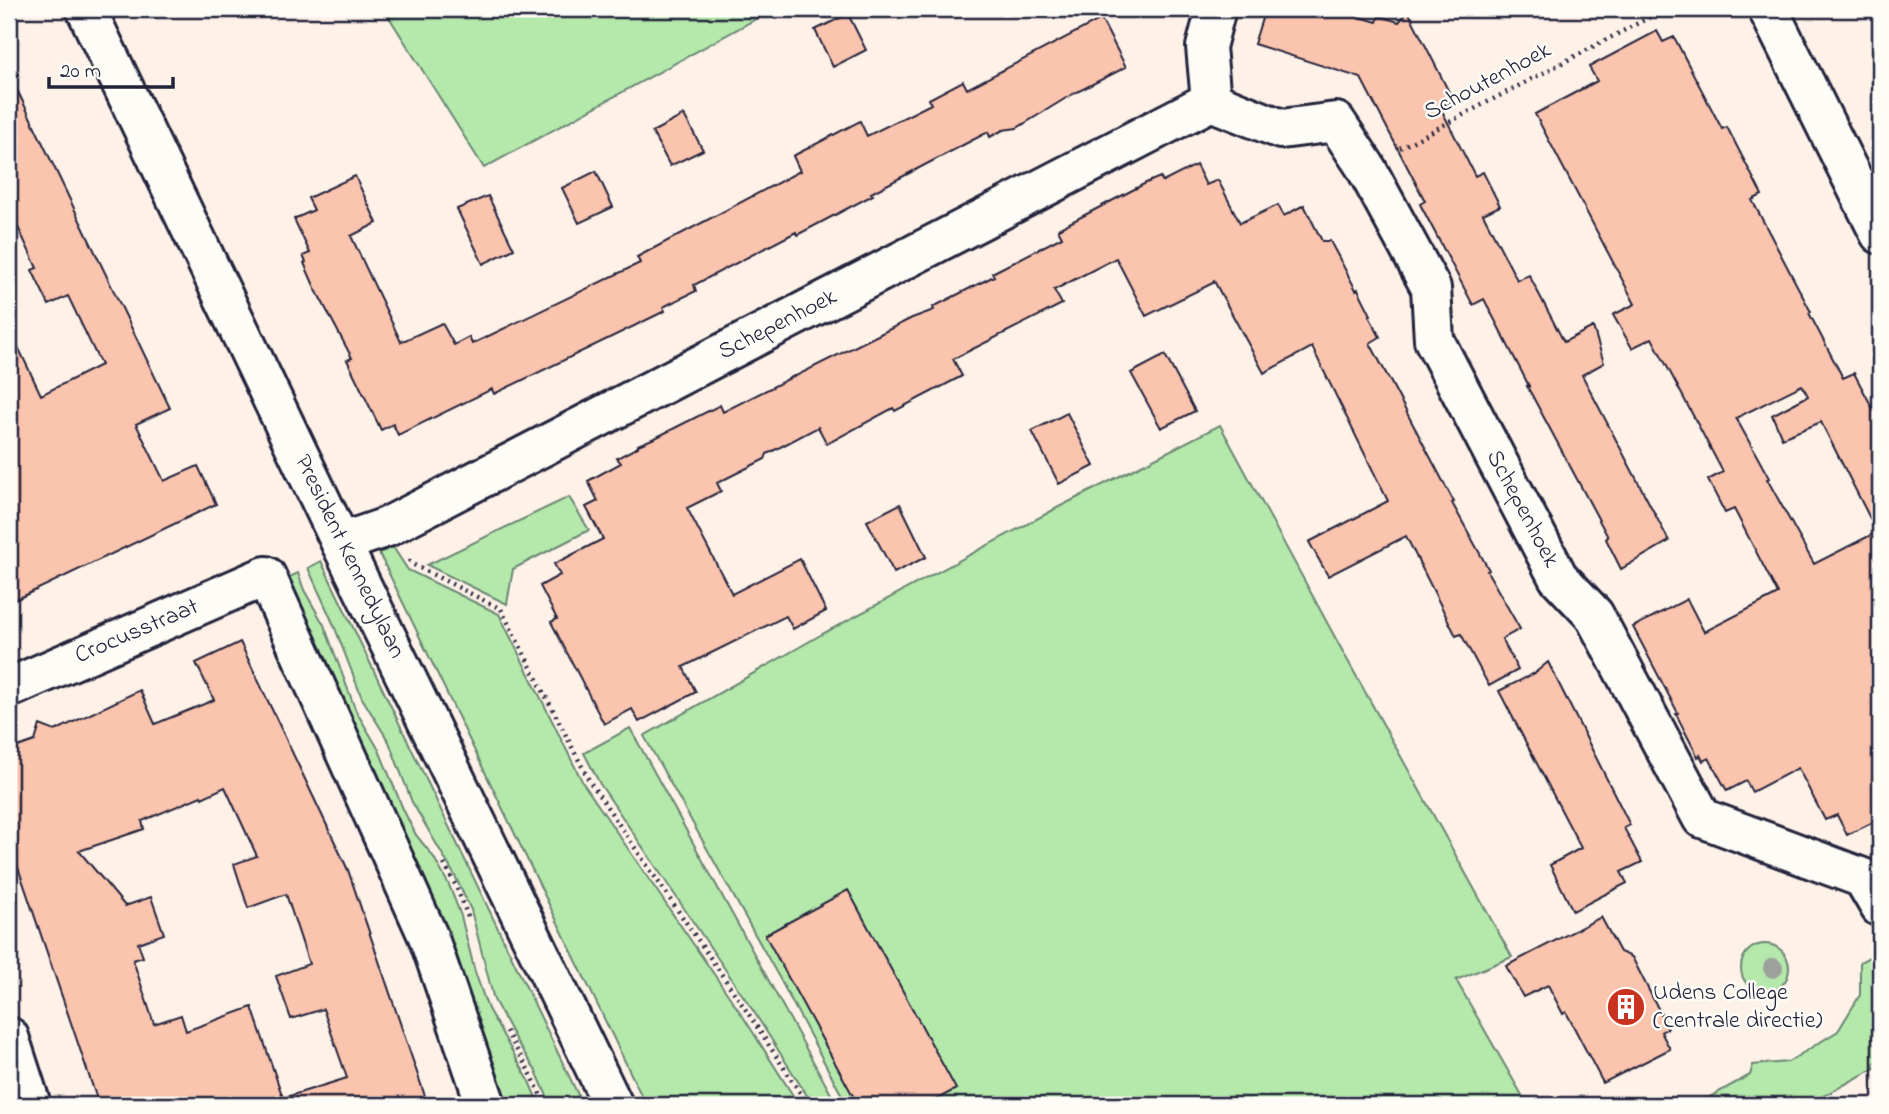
<svg xmlns="http://www.w3.org/2000/svg" width="1889" height="1114" font-family="'Indie Flower',sans-serif">
<rect width="100%" height="100%" fill="#fdf1e8"/>
<filter id="ink" filterUnits="userSpaceOnUse"><feTurbulence type="fractalNoise" baseFrequency=".0143" numOctaves="2"/><feDisplacementMap in="SourceGraphic" scale="14" xChannelSelector="R" yChannelSelector="G"/><feConvolveMatrix kernelMatrix="1 2 1 2 8 2 1 2 1" color-interpolation-filters="sRGB"/></filter>
<g filter="url(#ink)">
<!-- green -->
<path fill="#b4e9ab" stroke="#6b8673" stroke-width="2" d="M384 9H774L484 168Z
M1220 425 1343 652 1512 957 1456 980 1527 1104 847 1105 781 981 644 736 824 633 1057 508Z
M569 497 589 530 513 569 507 604 427 565Z
M393 547 408 570 499 614 583 783 744 1018 799 1105H646L379 553Z
M321 561 583 1105H551L536 1071 515 1039 494 1000 471 910 455 876 412 802 389 742 362 698 333 623 308 568Z
M298 573 304 590 324 625 356 711 379 750 403 809 416 835 433 856 449 885 461 916 475 972 488 1009 528 1079 539 1105H503L438 915 374 767 285 579Z
M630 728 837 1105H813L754 1012 600 784 584 753Z
M1741 968a24 24 0 1 1 48 0a24 24 0 1 1-48 0Z
M1880 951V1060L1873 1064 1875 1068 1807 1105H1695L1750 1075 1753 1065 1788 1062 1838 1031 1860 995V962Z"/>
<!-- building -->
<path fill="#fbc4ae" stroke="#22223b" stroke-width="2" fill-rule="evenodd" d="M1265 9H1334L1377 22 1379 16 1399 22 1408 11 1453 100 1440 107 1475 176 1483 172 1500 206 1483 214 1517 280 1529 275 1564 342 1593 327 1604 363 1582 375 1669 541 1621 569 1606 539 1608 537 1527 386H1529L1484 299 1473 305 1420 204 1425 201 1361 78 1254 44Z
M848 14 866 50 833 67 815 30Z
M1101 19 1126 67 1071 95 1017 128 1003 130 990 137 988 132 871 193 873 195 797 235 796 232 694 285 696 291 663 307 665 311 494 394 492 389 398 435 393 424 381 430 347 360 352 358 315 288 304 263 306 262 303 256 310 253 294 219 314 210 308 198 355 176 377 223 351 236 401 342 442 323 454 345 469 337 472 344 640 263 637 257 800 171 793 156 860 121 867 136 931 104 929 99 963 81 967 89Z
M1657 31 1663 42 1674 37 1722 129 1727 127 1762 195 1752 200 1811 312 1809 313 1843 378 1854 373 1880 422V819L1847 835 1837 815 1825 820 1798 768 1752 792 1746 781 1727 791 1709 758 1703 761 1700 755 1698 757 1676 714 1678 713 1633 627 1687 599 1704 632 1778 594 1734 509 1725 513 1708 480 1723 472 1652 338 1632 348 1613 315 1635 304 1535 114 1597 81 1589 67ZM1802 385 1808 396 1772 415 1782 438 1821 422 1877 532 1814 564 1767 479 1769 478 1736 418Z
M9 73 170 408 136 424 164 481 198 466 216 504 9 603V328L41 395 101 365 68 296 49 305 32 270 37 268 9 208Z
M684 115 703 150 670 166 652 132Z
M1196 165 1206 185 1218 180 1240 223 1278 205 1284 216 1304 205 1322 241H1330L1356 290 1358 289 1371 315 1369 316 1380 337 1370 343 1454 502 1452 503 1489 570 1487 571 1520 629 1502 639 1518 670 1489 686 1461 634 1456 636 1406 536 1328 576 1309 542 1388 501 1312 347 1264 373 1214 281 1213 283 1146 316 1116 258 1054 290 1062 304 953 359 962 376 895 411 893 408 827 444 818 427 767 454 765 459 717 483 721 491 687 508 732 594 800 559 826 611 793 629 786 616 683 667 696 692 639 722 632 709 604 724 551 622 557 619 540 586 560 575 554 564 603 539 586 507 598 501 588 481 621 463 617 458 638 447V445L657 437 720 405 723 412 794 376V377L912 318 934 310 933 307 994 276 992 273 1062 237 1058 229 1146 183 1160 177 1163 182Z
M596 171 613 207 579 223 562 188Z
M488 196 514 249 483 264 457 209Z
M1165 355 1195 411 1161 428 1131 373Z
M1067 413 1094 466 1059 484 1032 431Z
M900 504 926 557 894 573 867 521Z
M240 642 348 870 428 1105H99L9 841V750L35 741 40 725 55 731 140 690 155 724 214 700 196 663ZM225 787 257 856 234 864 248 908 286 894 309 964 276 976 291 1019 323 1009 347 1078 283 1098 252 1007 186 1031 181 1015 154 1024 133 960 143 957 138 943 164 934 151 897 125 906 79 851 144 829 142 821 201 796 202 798Z
M1548 662 1630 825 1624 828 1642 862 1621 872 1627 883 1573 911 1550 865 1581 848 1499 691 1535 673Z
M848 890 956 1089 926 1105H858L765 935Z
M1601 917 1620 952 1632 957 1668 1028 1661 1032 1670 1049 1603 1083 1566 1012 1563 1014 1548 985 1523 997 1506 966Z"/>
<g fill="none" stroke-linecap="round" stroke-linejoin="round">
<!-- minor casing -->
<g stroke="#22223b" stroke-width="44">
<path id="minor" d="M1768 9 1880 234
M1211 101 1206 47 1216 9
M341 543 387 527 1211 101 1281 129 1336 122 1365 166 1431 288 1434 340 1558 577 1594 615 1702 818 1863 878 1880 907
M9 688 266 576 428 936 486 1105
M9 1037 31 1105"/>
</g>
<!-- tertiary casing -->
<g stroke="#22223b" stroke-width="44">
<path id="tertiary" d="M86 9 341 543 613 1105"/>
</g>
<!-- path -->
<path stroke="#22223b" stroke-width="4.5" stroke-dasharray="2 5" stroke-linecap="butt" d="M1400 148 1665 9
M409 560 412 564 501 609 590 782 748 1013 808 1105
M444 864 456 886 468 917
M506 1031 533 1078 545 1105"/>
<!-- minor -->
<use href="#minor" stroke="#fdfcf7" stroke-width="38"/>
<!-- tertiary -->
<use href="#tertiary" stroke="#fdfcf7" stroke-width="38"/>
</g>
<!-- trees -->
<circle fill="#9da09c" cx="1773" cy="968" r="10"/>
</g>
<!-- icons -->
<defs>
<g id="building-disc" transform="scale(2.0125)"><circle r="9.5" fill="#c8321e" stroke="#fdfcf7"/><path d="M-4-6H4V6H1V3H-1V6H-4ZM-2.5-4.3h1.7v1.8h-1.7ZM.8-4.3h1.7v1.8H.8ZM-2.5-1h1.7V.8h-1.7ZM.8-1h1.7V.8H.8Z" fill="#fff"/></g>
</defs>
<g fill-rule="evenodd">
<use href="#building-disc" x="1626" y="1007"/>
</g>
<g text-anchor="middle" dominant-baseline="central" stroke-width="5" stroke-linejoin="round" paint-order="stroke">
<!-- street labels -->
<g font-size="24" fill="#22223b" stroke="#fdfcf7">
<text transform="translate(1488 82) rotate(-28)">Schoutenhoek</text>
<text transform="translate(778 325) rotate(-27)">Schepenhoek</text>
<text transform="translate(1522 509) rotate(62)">Schepenhoek</text>
<text transform="translate(349 557) rotate(64)">President Kennedylaan</text>
<text transform="translate(137 632) rotate(-23)">Crocusstraat</text>
</g>
<!-- poi labels -->
<g font-size="24" fill="#22223b" stroke="#fdfcf7" text-anchor="start">
<text x="1653" y="993">Udens College<tspan x="1653" dy="28">(centrale directie)</tspan></text>
</g>
</g>
<!-- margin -->
<rect width="1889" height="1114" fill="none" stroke="#fdfcf7" stroke-width="35"/>
<rect x="18" y="18" width="1854" height="1079" fill="none" stroke="#22223b" stroke-width="2.5" filter="url(#ink)"/>
<!-- scale -->
<path d="M49 77v10h124v-10" fill="none" stroke="#22223b" stroke-width="3.5"/>
<text x="60" y="77" font-size="21" fill="#22223b" stroke="#fdfcf7" stroke-width="5" paint-order="stroke">20 m</text>
</svg>
